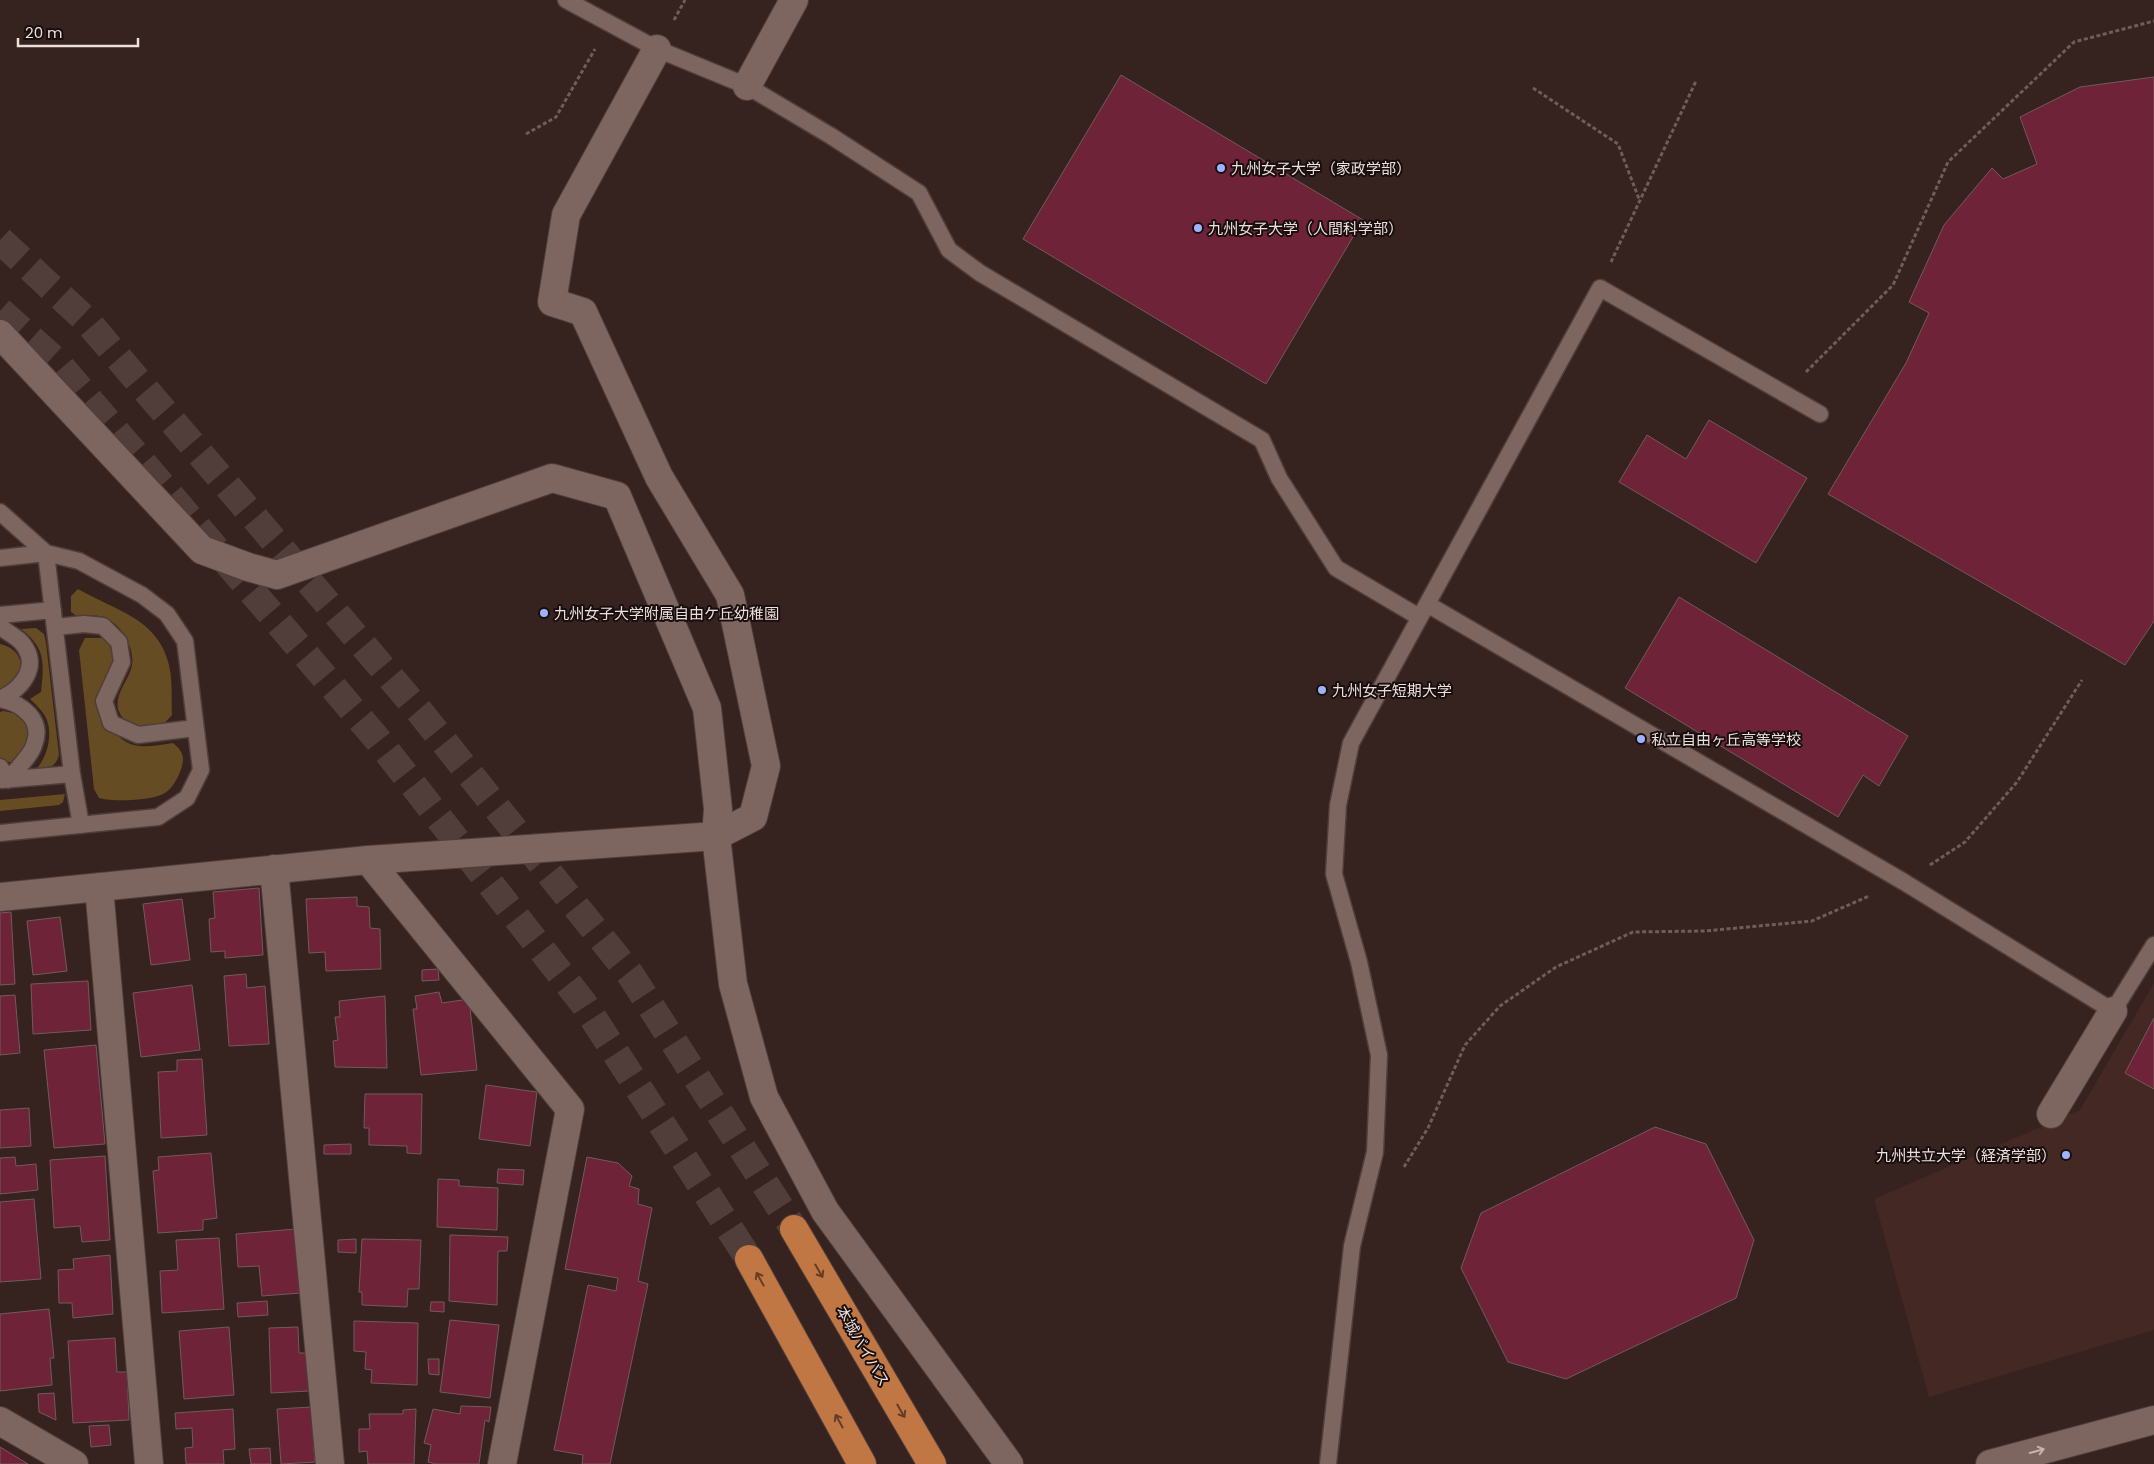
<svg xmlns="http://www.w3.org/2000/svg" width="2154" height="1464" font-family="Poppins,'Noto Sans JP',sans-serif">
<rect width="100%" height="100%" fill="#36221e"/>
<!-- built -->
<path fill="#442824" d="M2154 983V1330L1929 1397 1874 1199 2080 1110Z"/>
<!-- green -->
<path fill="#664c22" d="M78 589C114 610 158 618 169 665 173 681 171 699 172 715L162 726 131 728C127 723 120 716 118 709 115 693 127 683 131 669 137 651 122 624 105 618 96 614 87 616 78 617L71 612V596Z
M36 628 44 634 46 643 59 755C55 768 50 767 37 768 48 756 53 733 46 718 43 711 36 705 30 699L41 692C44 663 46 648 21 629Z
M85 638H105L113 645 118 658 108 725C128 751 143 748 173 743 178 747 183 752 183 759 183 769 174 788 165 793 152 801 113 802 99 798L94 789 79 650Z
M0 644C18 648 24 661 20 678L0 692Z
M3 711C22 714 25 719 31 736L19 758 11 762H0V712Z
M65 794 63 802 59 805 0 811V800Z"/>
<!-- building -->
<path fill="#6e2338" stroke="#725a5e" d="M1121 75 1363 220 1266 384 1023 239Z
M2154 77V621L2125 665 1828 494 1906 363 1929 313 1909 302 1944 225 1992 168 2003 179 2037 164 2020 117 2080 87Z
M1709 420 1807 478 1756 563 1619 482 1647 435 1686 459Z
M1679 597 1908 736 1879 786 1863 775 1838 817 1625 688Z
M259 888 263 955 225 958V951L211 952 209 919 215 918 213 892Z
M357 897V906L369 907 370 928 380 929 381 969 326 971 325 952 309 953 306 899Z
M182 899 190 960 151 965 143 904Z
M11 912 15 984 0 985V913Z
M60 917 67 971 33 975 27 921Z
M438 969 439 980 422 981V970Z
M246 974 247 988 265 986 269 1044 229 1046 224 976Z
M88 981 91 1030 33 1034 31 984Z
M192 985 200 1050 141 1057 133 993Z
M439 992 442 1003 469 999 477 1070 421 1075 413 1009H417L415 996Z
M15 995 20 1053 0 1055V996Z
M385 996 387 1068 335 1067 333 1041 338 1040 335 1017H340L339 1001Z
M2154 1018V1089L2125 1073Z
M96 1045 105 1144 54 1148 44 1050Z
M202 1059 207 1135 161 1138 158 1072 177 1071V1060Z
M486 1085 537 1092 530 1146 479 1139Z
M365 1094H422L421 1154 407 1153V1146L369 1145V1128H364Z
M29 1108 31 1146 0 1148V1110Z
M1655 1127 1706 1144 1754 1240 1736 1298 1566 1379 1508 1362 1461 1268 1481 1213Z
M351 1144V1154H324V1145Z
M211 1153 217 1218 203 1220V1230L158 1233 153 1171 159 1170 158 1157Z
M105 1156 110 1240 82 1242 80 1226 54 1228 50 1160Z
M15 1157 16 1166 36 1164 38 1190 0 1194V1158Z
M587 1157 618 1163 632 1176 629 1186 639 1189 638 1204 652 1208 638 1281 648 1284 610 1464H582L583 1455 554 1450 588 1285 616 1291 618 1278 565 1269Z
M498 1169 524 1170 523 1185 497 1183Z
M438 1179 459 1180V1186L498 1188 497 1230 437 1227Z
M34 1199 41 1279 0 1282V1202Z
M296 1229 301 1293 262 1296 259 1266 238 1267 236 1234Z
M450 1235 508 1237 507 1251H498L497 1305 449 1301Z
M219 1238 224 1309 162 1313 160 1271 178 1270 176 1240Z
M356 1239V1253L338 1252V1240Z
M362 1239 421 1240 419 1289H408L407 1307 362 1305V1292H359Z
M110 1255 113 1314 73 1318 72 1303H59L58 1270 74 1269 73 1259Z
M267 1301 268 1315 238 1317 237 1303Z
M431 1302H444V1312L430 1311Z
M49 1309 54 1358H50L52 1385 0 1391V1314Z
M450 1320 499 1325 490 1398 440 1392Z
M354 1321 418 1323 417 1385 371 1383 372 1370 365 1369 366 1352 354 1351Z
M229 1327 234 1395 184 1399 179 1331Z
M298 1327 299 1353H308L309 1391 271 1393 269 1328Z
M115 1338 117 1372H127L129 1420 73 1423 68 1341Z
M428 1359H439V1375L429 1374Z
M54 1393 56 1420 39 1412 38 1394Z
M461 1406 491 1407 489 1422 485 1420 479 1464H436L428 1462 431 1445 424 1443 433 1409 460 1414Z
M311 1407 315 1462 281 1464 277 1409Z
M233 1409 235 1449 223 1450 224 1464H186L185 1448 193 1447 192 1428 176 1429 175 1413Z
M416 1409 414 1464H368L367 1451 359 1452V1429H370L369 1414H403V1410Z
M109 1425 111 1445 91 1447 89 1426Z
M0 1447 28 1464H0Z
M270 1448 271 1464H251L249 1449Z"/>
<g fill="none" stroke-linecap="round" stroke-linejoin="round">
<!-- highway-tunnel -->
<path stroke="#513e3a" stroke-width="28" stroke-dasharray="28 14" stroke-linecap="butt" d="M0 240 87 321 420 712 630 974 794 1229
M0 311 57 362 378 740 584 1004 749 1259"/>
<!-- lane casing -->
<g stroke="#4f3e3b" stroke-width="19">
<path id="lane" d="M566 0 657 49 747 86 831 136 919 193 949 250 980 273 1262 440 1279 478 1336 568 1419 617
M0 512 46 553 72 774 81 825
M0 558 46 553 79 561 142 595 167 614 185 641 201 770 187 798 158 817 0 833
M1427 604 1904 882 2113 1011 2154 945
M0 615 53 610
M0 626C7 633 16 636 22 643 41 666 22 689 0 699
M56 627 84 624 103 626 119 642 122 662 104 701 111 723 138 735 195 728
M0 699C22 703 44 720 34 745 32 754 15 771 8 780L0 767
M2 780 72 774
M1328 1464 1352 1246 1375 1152 1379 1055 1359 962 1334 874 1338 805 1351 743 1600 288 1820 414"/>
</g>
<!-- street casing -->
<g stroke="#4f3e3b" stroke-width="30">
<path id="street" d="M747 86 794 0
M0 334 202 550 248 567 277 575 552 478 617 496 707 708 718 809 716 836 753 817 766 766 730 595 659 477 583 312 552 302 566 215 657 49
M368 860 570 1109 502 1464
M274 869 330 1464
M99 887 149 1464
M0 897 368 860 716 836 733 984 764 1097 825 1211 1009 1464
M2051 1114 2113 1011
M0 1421 74 1464"/>
</g>
<!-- secondary casing -->
<g stroke="#4f3e3b" stroke-width="30">
<path id="secondary" d="M1990 1464 2154 1420"/>
</g>
<!-- highway casing -->
<g stroke="#4f3e3b" stroke-width="30">
<path id="highway" d="M794 1229 932 1464
M749 1259 862 1464"/>
</g>
<!-- path -->
<path stroke="#6f5d59" stroke-width="3" stroke-dasharray="4 2.5" stroke-linecap="butt" d="M674 20 685 0
M1533 88 1618 144 1639 199
M526 134 556 117 595 49
M1611 262 1696 81
M1806 372 1893 285 1948 162 2074 42 2154 21
M1930 865 1965 842 2017 782 2082 680
M1404 1167 1428 1128 1465 1045 1500 1006 1556 967 1633 932 1705 931 1812 921 1869 896"/>
<!-- lane -->
<use href="#lane" stroke="#7d6560" stroke-width="16"/>
<!-- street -->
<use href="#street" stroke="#7d6560" stroke-width="28"/>
<!-- secondary -->
<use href="#secondary" stroke="#7d6560" stroke-width="28"/>
<!-- highway -->
<use href="#highway" stroke="#c17744" stroke-width="28"/>
</g>
<!-- one-way arrows -->
<defs><path id="oneway-shaft" d="M-6 0H5M1.5-3L5.5 0L1.5 3" fill="none" stroke-width="1.6" stroke-linecap="round" stroke-linejoin="round" transform="scale(1.25)"/></defs>
<g stroke="#633d26">
<use href="#oneway-shaft" transform="translate(819 1271) rotate(60)"/>
<use href="#oneway-shaft" transform="translate(760 1279) rotate(-119)"/>
<use href="#oneway-shaft" transform="translate(901 1411) rotate(60)"/>
<use href="#oneway-shaft" transform="translate(839 1421) rotate(-119)"/>
</g>
<use stroke="#c6b4b1" href="#oneway-shaft" transform="translate(2037 1451) rotate(-15)"/>
<!-- markers -->
<g fill="#9fb3fd" stroke="#170e0d" stroke-width="2">
<circle cx="1221" cy="168" r="5"/>
<circle cx="1198" cy="228" r="5"/>
<circle cx="544" cy="613" r="5"/>
<circle cx="1322" cy="690" r="5"/>
<circle cx="1641" cy="739" r="5"/>
<circle cx="2066" cy="1155" r="5"/>
</g>
<g text-anchor="middle" dominant-baseline="central" stroke-width="4" stroke-linejoin="round" paint-order="stroke">
<!-- poi labels -->
<g font-size="15" fill="#eddfdc" stroke="#170e0d" text-anchor="start">
<text x="1231" y="168">九州女子大学（家政学部）</text>
<text x="1208" y="228">九州女子大学（人間科学部）</text>
<text x="554" y="613">九州女子大学附属自由ケ丘幼稚園</text>
<text x="1332" y="690">九州女子短期大学</text>
<text x="1651" y="739">私立自由ヶ丘高等学校</text>
<text x="2056" y="1155" text-anchor="end">九州共立大学（経済学部）</text>
</g>
<!-- street labels -->
<g font-size="15" fill="#eddfdc" stroke="#170e0d">
<text transform="translate(863 1346) rotate(60)">本城バイパス</text>
</g>
</g>
<!-- scale -->
<path d="M18 38v8h120v-8" fill="none" stroke="#eddfdc" stroke-width="2.5"/>
<text x="25" y="38" font-size="15" fill="#eddfdc" stroke="#170e0d" stroke-width="4" paint-order="stroke">20 m</text>
</svg>
